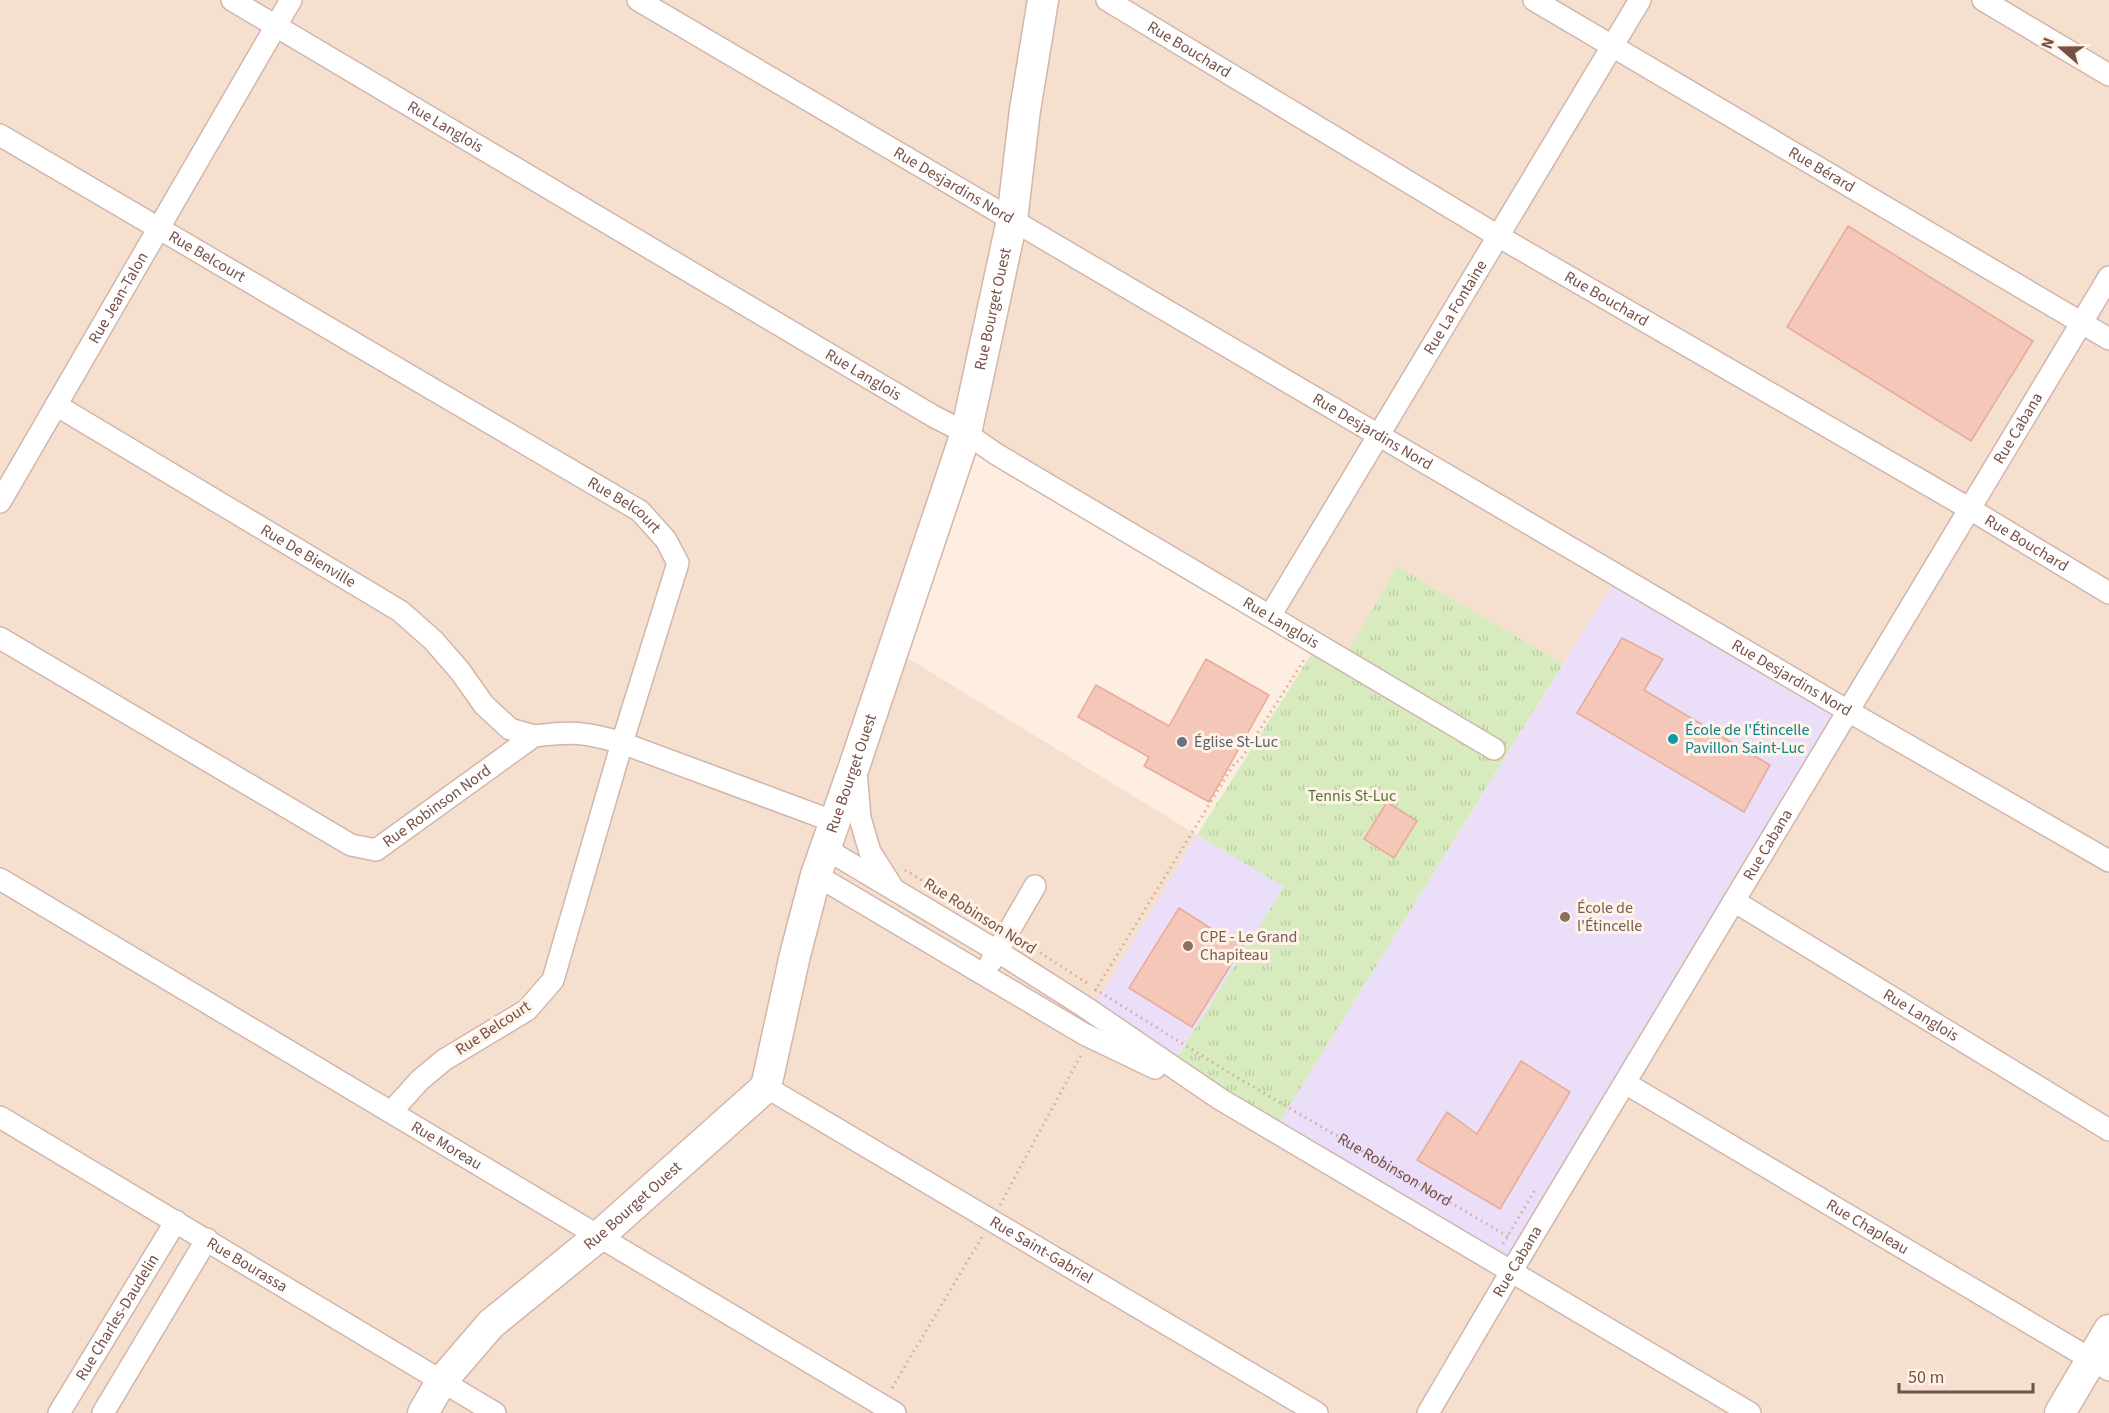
<svg xmlns="http://www.w3.org/2000/svg" width="2109" height="1413" font-family="'Source Sans 3',sans-serif">
<defs>
<pattern id="park-tufts" width="24" height="20" patternUnits="userSpaceOnUse" patternTransform="scale(1.5)"><rect width="24" height="20" fill="#d8ebbf"/><path d="M3 7l-1-3M5 7V3M7 7l1-3M15 17l-1-3M17 17v-4M19 17l1-3" fill="none" stroke="#bdcba6"/></pattern>
</defs>
<rect width="100%" height="100%" fill="#fdeee1"/>
<!-- residential -->
<path fill="#f5dfcf" fill-rule="evenodd" d="M0 0H2109V1413H0ZM963 431 1346 657 1397 566 1563 664 1618 576 1516 1263 1174 1062 1095 1006 1197 835 888 646Z"/>
<!-- education -->
<path fill="#ebdef9" d="M1618 576 1848 711 1516 1263 1279 1123Z
M1197 835 1284 887 1174 1062 1094 1006Z"/>
<!-- park -->
<path fill="url(#park-tufts)" d="M1397 566 1563 664 1279 1123 1174 1062 1284 887 1197 835 1319 642 1346 656Z"/>
<!-- building -->
<path fill="#f4c7b8" stroke="#e7aa98" stroke-width="1.5" d="M1848 226 2033 341 1971 441 1787 327Z
M1622 638 1663 659 1644 690 1770 765 1744 812 1577 713Z
M1206 659 1269 695 1209 802 1144 766 1149 757 1078 717 1096 685 1169 726Z
M1387 802 1417 821 1394 858 1364 839Z
M1179 908 1218 933 1220 930 1244 944 1192 1027 1129 988Z
M1521 1061 1570 1092 1500 1209 1417 1160 1447 1112 1477 1134Z"/>
<g fill="none" stroke-linecap="round" stroke-linejoin="round">
<!-- street casing -->
<g stroke="#d1b6ab" stroke-width="24">
<g id="street">
<path id="s2" d="M232 0 933 416 966 433 996 454 1494 749"/>
<path id="s3" d="M638 0 1848 711 2109 861"/>
<path id="s4" d="M1107 0 1498 236 1970 509 2109 593"/>
<path id="s5" d="M1534 0 2109 339"/>
<path d="M1983 0 2109 75"/>
<path id="s6" d="M0 135 640 511 666 540 678 563 622 743 553 980 527 1010 444 1060 420 1080 391 1112"/>
<path id="s7" d="M56 405 400 611 433 640 460 671 484 705 510 729 534 736"/>
<path id="s8" d="M0 502 291 0"/>
<path id="s9" d="M1270 616 1640 0"/>
<path id="s10" d="M0 638 351 845 376 850 534 736C571 731 586 732 622 743L835 822"/>
<path d="M856 771 860 818 870 852 891 885"/>
<path d="M826 849 997 951 1085 1007 1220 1099 1750 1413"/>
<path d="M816 875 1084 1034 1155 1068"/>
<path id="s11" d="M0 879 895 1413"/>
<path id="s12" d="M1734 901 2109 1130"/>
<path d="M991 962 1035 886"/>
<path id="s13" d="M1625 1083 2109 1370"/>
<path id="s14" d="M766 1087 1317 1413"/>
<path id="s15" d="M0 1117 495 1413"/>
<path id="s16" d="M59 1413 176 1221"/>
<path d="M103 1413 207 1239"/>
<path id="s17" d="M1428 1413 1511 1272 2109 277"/>
</g>
</g>
<!-- secondary casing -->
<g stroke="#d4b5a8" stroke-width="33">
<g id="secondary">
<path id="s18" d="M423 1413 441 1382 491 1324 599 1236 766 1087 795 955 816 875 855 764 966 433 1012 220 1025 110 1043 0"/>
<path d="M2060 1413 2109 1330"/>
</g>
</g>
<!-- path -->
<g stroke="#d8aa9b" stroke-width="3" stroke-dasharray="1.5 4.5" stroke-linecap="butt">
<path d="M905 870 991 922"/>
<path d="M1025 943 1090 985"/>
<path id="s1" d="M1095 989 1228 1072 1509 1237"/>
<path d="M1095 991 1234 764 1241 759 1304 660"/>
<path d="M1000 1205 1081 1055"/>
<path d="M1503 1244 1535 1190"/>
<path d="M892 1388 982 1237"/>
</g>
<!-- street -->
<use href="#street" stroke="#fff" stroke-width="21"/>
<!-- secondary -->
<use href="#secondary" stroke="#fff" stroke-width="30"/>
</g>
<!-- markers -->
<circle fill="#0f9aa8" stroke="#fff3e8" stroke-width="2" cx="1673" cy="739" r="6"/>
<circle fill="#6b7280" stroke="#fff3e8" stroke-width="2" cx="1182" cy="742" r="6"/>
<g fill="#8d6e63" stroke="#fff3e8" stroke-width="2">
<circle cx="1565" cy="917" r="6"/>
<circle cx="1188" cy="946" r="6"/>
</g>
<g text-anchor="middle" dominant-baseline="central" stroke-width="6" stroke-linejoin="round" paint-order="stroke">
<!-- street labels -->
<g font-size="16" fill="#755147" stroke="#fff3e8">
<text stroke="none"><textPath href="#s4" startOffset="96">Rue Bouchard</textPath></text>
<text stroke="none"><textPath href="#s2" startOffset="248">Rue Langlois</textPath></text>
<text stroke="none"><textPath href="#s5" startOffset="334">Rue Bérard</textPath></text>
<text stroke="none"><textPath href="#s3" startOffset="366">Rue Desjardins Nord</textPath></text>
<text stroke="none"><textPath href="#s6" startOffset="240">Rue Belcourt</textPath></text>
<text stroke="none"><textPath href="#s8" startOffset="236">Rue Jean-Talon</textPath></text>
<text stroke="none"><textPath href="#s4" startOffset="582">Rue Bouchard</textPath></text>
<text stroke="none"><textPath href="#s9" startOffset="360">Rue La Fontaine</textPath></text>
<text stroke="none"><textPath href="#s18" startOffset="1287">Rue Bourget Ouest</textPath></text>
<text stroke="none"><textPath href="#s2" startOffset="734">Rue Langlois</textPath></text>
<text stroke="none"><textPath href="#s17" startOffset="1148">Rue Cabana</textPath></text>
<text stroke="none"><textPath href="#s3" startOffset="852">Rue Desjardins Nord</textPath></text>
<text stroke="none"><textPath href="#s6" startOffset="726">Rue Belcourt</textPath></text>
<text stroke="none"><textPath href="#s4" startOffset="1068">Rue Bouchard</textPath></text>
<text stroke="none"><textPath href="#s7" startOffset="294">Rue De Bienville</textPath></text>
<text stroke="none"><textPath href="#s2" startOffset="1220">Rue Langlois</textPath></text>
<text stroke="none"><textPath href="#s3" startOffset="1338">Rue Desjardins Nord</textPath></text>
<text stroke="none"><textPath href="#s18" startOffset="801">Rue Bourget Ouest</textPath></text>
<text stroke="none"><textPath href="#s10" startOffset="508">Rue Robinson Nord</textPath></text>
<text stroke="none"><textPath href="#s17" startOffset="662">Rue Cabana</textPath></text>
<text transform="translate(980 916) rotate(32)">Rue Robinson Nord</text>
<text stroke="none"><textPath href="#s12" startOffset="219">Rue Langlois</textPath></text>
<text transform="translate(493 1028) rotate(-33)">Rue Belcourt</text>
<text stroke="none"><textPath href="#s11" startOffset="520">Rue Moreau</textPath></text>
<text stroke="none"><textPath href="#s1" startOffset="350">Rue Robinson Nord</textPath></text>
<text stroke="none"><textPath href="#s18" startOffset="297">Rue Bourget Ouest</textPath></text>
<text stroke="none"><textPath href="#s13" startOffset="282">Rue Chapleau</textPath></text>
<text stroke="none"><textPath href="#s14" startOffset="320">Rue Saint-Gabriel</textPath></text>
<text stroke="none"><textPath href="#s17" startOffset="176">Rue Cabana</textPath></text>
<text stroke="none"><textPath href="#s15" startOffset="288">Rue Bourassa</textPath></text>
<text stroke="none"><textPath href="#s16" startOffset="112">Rue Charles-Daudelin</textPath></text>
</g>
<!-- culture labels -->
<g font-size="16" fill="#0d838f" stroke="#fff3e8" text-anchor="start">
<text x="1685" y="730">École de l'Étincelle<tspan x="1685" dy="18">Pavillon Saint-Luc</tspan></text>
</g>
<!-- worship labels -->
<g font-size="16" fill="#5b616d" stroke="#fff3e8" text-anchor="start">
<text x="1194" y="742">Église St-Luc</text>
</g>
<!-- park labels -->
<g font-size="16" fill="#56763c" stroke="#fff3e8">
<text x="1352" y="796">Tennis St-Luc</text>
</g>
<!-- education labels -->
<g font-size="16" fill="#785e54" stroke="#fff3e8" text-anchor="start">
<text x="1577" y="908">École de<tspan x="1577" dy="18">l'Étincelle</tspan></text>
<text x="1200" y="937">CPE - Le Grand<tspan x="1200" dy="18">Chapiteau</tspan></text>
</g>
</g>
<!-- north arrow -->
<g transform="translate(2061 48) rotate(290)" stroke="#fff3e8" stroke-width="4.5" paint-order="stroke">
<path d="M0-4.5L10 22L0 15L-10 22Z" fill="#755147"/>
<text y="-9" font-size="16" font-weight="bold" text-anchor="middle" fill="#755147">N</text>
</g>
<!-- scale -->
<path d="M1899 1383v9h134v-9" fill="none" stroke="#755147" stroke-width="3"/>
<text x="1908" y="1383" font-size="18" fill="#755147" stroke="#fff3e8" stroke-width="4.5" paint-order="stroke">50 m</text>
</svg>
